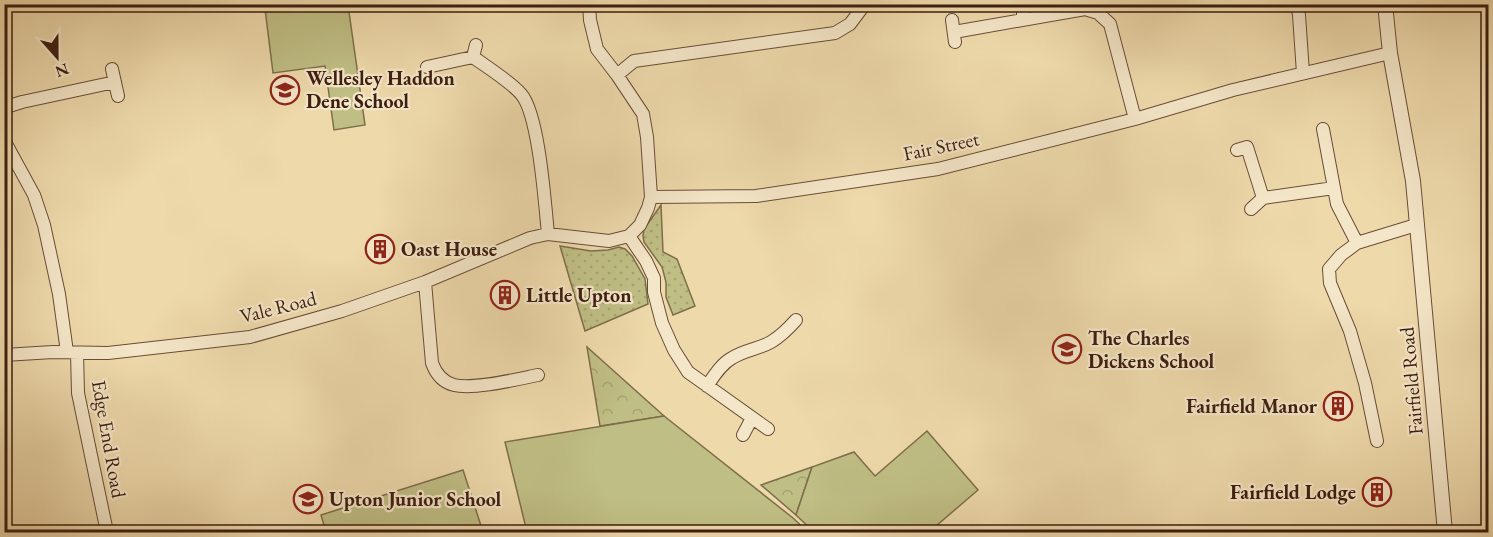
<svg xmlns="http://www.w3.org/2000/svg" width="1493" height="537" font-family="'EB Garamond',serif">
<defs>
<pattern id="grass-dots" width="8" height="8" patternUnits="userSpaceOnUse" patternTransform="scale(1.5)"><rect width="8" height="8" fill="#bfbe84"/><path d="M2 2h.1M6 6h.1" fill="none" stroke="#a5a371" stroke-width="1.8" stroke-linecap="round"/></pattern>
<pattern id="forest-crowns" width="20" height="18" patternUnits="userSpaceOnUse" patternTransform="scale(1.5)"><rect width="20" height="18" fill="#bfbe84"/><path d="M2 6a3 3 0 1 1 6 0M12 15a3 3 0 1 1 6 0" fill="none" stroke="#a5a371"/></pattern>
</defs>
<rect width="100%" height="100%" fill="#eed9ab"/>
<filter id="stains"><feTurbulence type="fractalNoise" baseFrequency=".00333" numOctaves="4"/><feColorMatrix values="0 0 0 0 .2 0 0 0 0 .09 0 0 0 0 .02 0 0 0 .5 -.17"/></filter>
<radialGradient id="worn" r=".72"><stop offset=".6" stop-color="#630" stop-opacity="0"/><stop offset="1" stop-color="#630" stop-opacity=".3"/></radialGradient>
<!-- grass -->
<path fill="url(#grass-dots)" stroke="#7e6e4a" stroke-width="1.5" d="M661 205 663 252 677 259 695 306 673 315 666 297V282L662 267 644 242 643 236 644 229Z
M560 246 591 251 608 250 619 247 625 249 632 256 645 279 648 304 585 331Z"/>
<!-- forest -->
<path fill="url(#forest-crowns)" stroke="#7e6e4a" stroke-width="1.5" d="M587 347 664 416 600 426Z
M812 467 796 515 761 485Z"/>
<!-- park -->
<path fill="#bfbe84" stroke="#7e6e4a" stroke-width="1.5" d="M300 5H348L365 125 334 130 325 66 273 73 265 9Z
M664 416 793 518 808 532H527L505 442Z
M927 431 978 490 929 532H814L796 515 812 467 854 452 875 476Z
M463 470 483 532H326L321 515Z"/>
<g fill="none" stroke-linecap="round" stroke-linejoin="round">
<!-- minor casing -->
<g stroke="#694d37" stroke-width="14">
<path id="minor" d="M1023 4V19
M1297 4 1299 15 1303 73
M952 20 955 42
M954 32 1085 9 1098 13 1110 24 1135 119
M473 57 476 45
M427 67 473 57C487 67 511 82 521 94 539 114 545 205 548 234
M112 69 118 96
M617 75 634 61 835 33 850 24 865 4
M4 110 6 107 22 102 115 82
M1323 129 1337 204 1357 243
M4 140 34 195 44 225 59 294 67 352
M1237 150 1247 147 1263 198
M651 197 756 196 938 169 1135 119 1233 90 1390 53
M1251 209 1263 198 1334 188
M629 236 646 261 654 278V292L662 323 674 350 688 372 768 429
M425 282 432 363C436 374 442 382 454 385 473 390 518 379 538 375
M77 353 78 393 107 532
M4 355 53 352 108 353 250 337 342 311 425 282 530 238 548 234 609 241 629 236 640 225 648 208 651 197 647 137 643 114 617 75 597 49 590 20 589 4
M707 386C714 376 721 364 732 358 744 350 759 349 771 342 781 336 788 329 796 320
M743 435 752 418
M1377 441 1365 383 1350 331 1330 283 1329 269 1341 255 1357 243 1416 225"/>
</g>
<!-- tertiary casing -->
<g stroke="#694d37" stroke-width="16">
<path id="tertiary" d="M1385 4 1390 53 1413 181 1445 532"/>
</g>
<!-- minor -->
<use href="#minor" stroke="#f4e6c8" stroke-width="12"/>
<!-- tertiary -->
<use href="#tertiary" stroke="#f4e6c8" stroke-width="14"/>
</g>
<!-- icons -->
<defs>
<g id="school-ring" transform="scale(1.5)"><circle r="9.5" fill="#f4e6c8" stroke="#8f2418" stroke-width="1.5"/><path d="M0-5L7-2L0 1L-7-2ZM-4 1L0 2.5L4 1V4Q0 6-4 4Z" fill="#8f2418"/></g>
<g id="building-ring" transform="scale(1.5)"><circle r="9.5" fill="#f4e6c8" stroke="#8f2418" stroke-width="1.5"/><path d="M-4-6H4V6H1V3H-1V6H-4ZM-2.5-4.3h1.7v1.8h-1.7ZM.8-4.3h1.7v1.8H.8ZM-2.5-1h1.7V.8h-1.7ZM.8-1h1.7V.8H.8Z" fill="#8f2418"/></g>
</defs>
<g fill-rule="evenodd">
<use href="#school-ring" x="285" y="90"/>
<use href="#building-ring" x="380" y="249"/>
<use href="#building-ring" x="505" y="295"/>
<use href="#school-ring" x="1067" y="349"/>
<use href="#building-ring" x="1338" y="406"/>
<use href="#building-ring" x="1377" y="492"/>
<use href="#school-ring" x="308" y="499"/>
</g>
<g text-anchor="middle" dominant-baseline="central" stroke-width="4.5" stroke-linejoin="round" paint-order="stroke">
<!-- poi labels -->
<g font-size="20" font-weight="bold" fill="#3d1e10" stroke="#f4e6c8" text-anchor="start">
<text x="306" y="78">Wellesley Haddon<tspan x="306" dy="23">Dene School</tspan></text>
<text x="401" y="249">Oast House</text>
<text x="526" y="295">Little Upton</text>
<text x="1088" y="338">The Charles<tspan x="1088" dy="23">Dickens School</tspan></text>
<text x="1317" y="406" text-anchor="end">Fairfield Manor</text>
<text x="1356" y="492" text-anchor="end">Fairfield Lodge</text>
<text x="329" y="499">Upton Junior School</text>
</g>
<!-- street labels -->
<g font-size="20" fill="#3d1e10" stroke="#f4e6c8">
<text transform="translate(941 146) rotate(-12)">Fair Street</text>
<text transform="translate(278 307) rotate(-14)">Vale Road</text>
<text transform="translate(1411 381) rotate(-95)">Fairfield Road</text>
<text transform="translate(109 439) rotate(80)">Edge End Road</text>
</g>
</g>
<!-- margin -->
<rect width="1493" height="537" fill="none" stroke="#eed9ab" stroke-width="24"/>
<rect x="6" y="6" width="1481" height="525" fill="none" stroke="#3d1e10" stroke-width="3"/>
<rect x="12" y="12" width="1469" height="513" fill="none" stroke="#3d1e10" stroke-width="1.5"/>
<!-- north arrow -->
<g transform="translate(57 57) rotate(159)" stroke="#f4e6c8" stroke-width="4.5" paint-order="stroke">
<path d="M0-4.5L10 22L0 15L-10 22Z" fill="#3d1e10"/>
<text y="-9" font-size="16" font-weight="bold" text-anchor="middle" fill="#3d1e10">N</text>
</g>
<rect width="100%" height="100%" filter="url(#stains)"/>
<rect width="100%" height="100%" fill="url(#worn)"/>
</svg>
